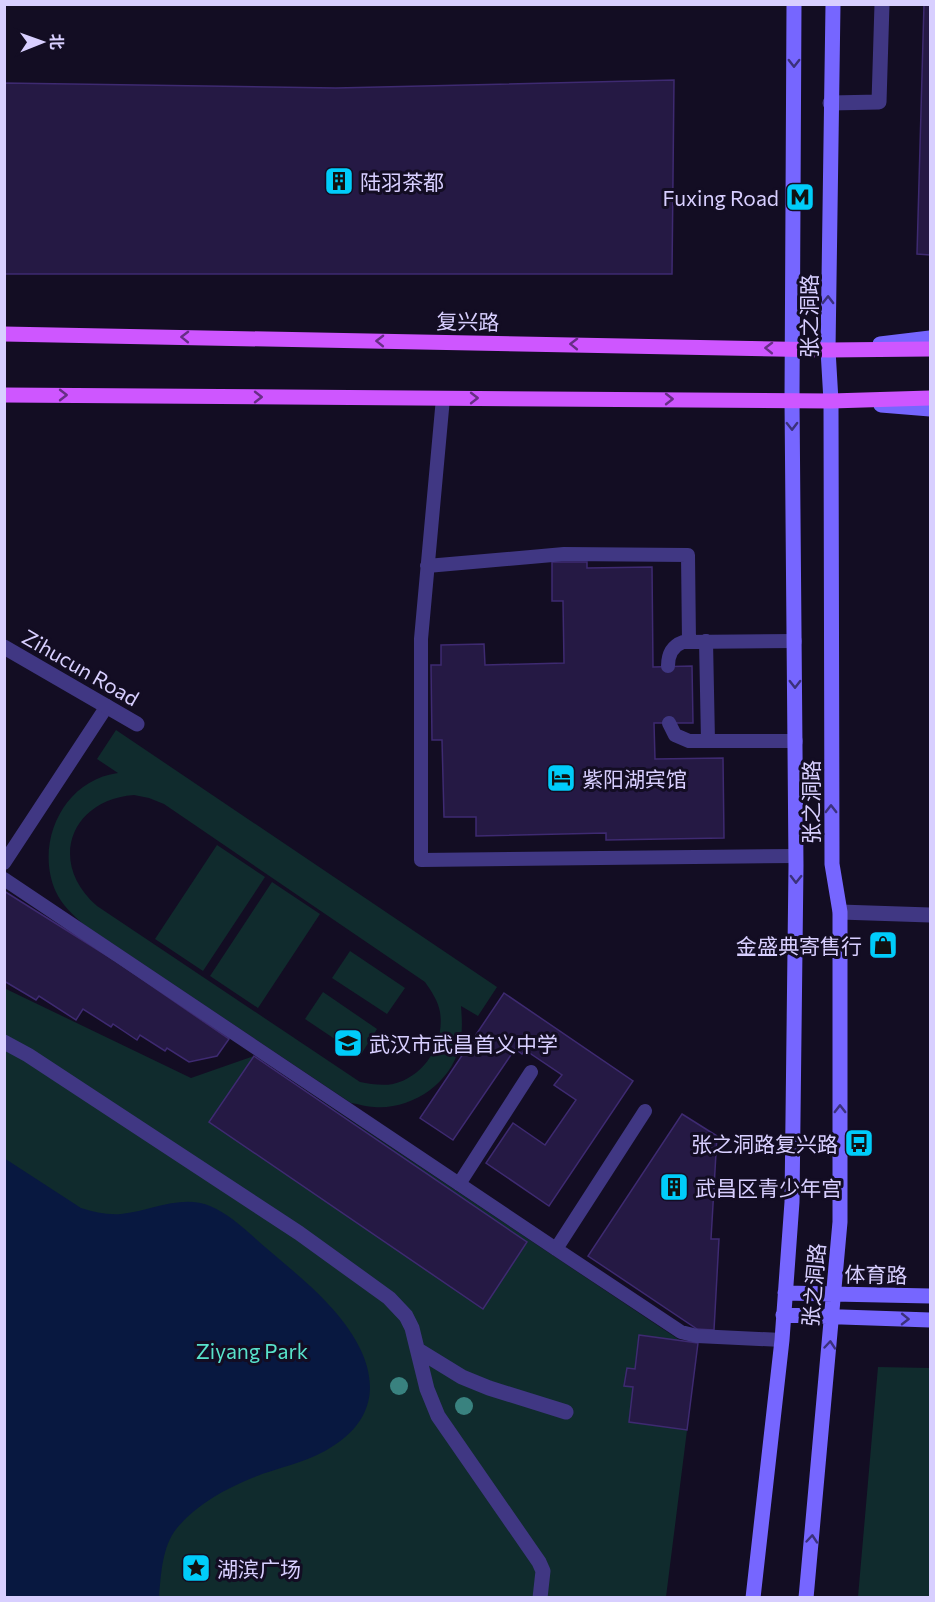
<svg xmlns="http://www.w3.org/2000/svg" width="935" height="1602" font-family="Commissioner,'Noto Sans SC',sans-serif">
<rect width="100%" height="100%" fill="#130d23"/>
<!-- green -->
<path fill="#102b2d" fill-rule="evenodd" d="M116 730 497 987 478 1016 461 1006C462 1020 463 1033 459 1048 450 1084 411 1110 374 1107 367 1107 359 1104 351 1103L83 924C73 915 62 905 56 892 34 844 63 780 118 773L97 759ZM134 795 149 798 164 804 425 982C432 992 438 1001 440 1012 445 1044 424 1077 393 1084 382 1086 370 1084 360 1082L97 906C48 864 69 800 134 795Z
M217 845 265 877 203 971 155 939Z
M272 882 320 914 258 1008 210 976Z
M350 951 405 988 387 1014 332 978Z
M4 988 191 1078 254 1056 681 1341 698 1343 666 1597H5Z
M323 992 377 1029 360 1056 305 1019Z
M878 1367 930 1368V1597H858Z"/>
<!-- water -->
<path fill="#081840" d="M4 1158 81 1208C94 1212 107 1215 121 1214 150 1211 182 1194 210 1206 231 1215 248 1232 265 1247 287 1266 310 1284 329 1305 374 1353 394 1413 325 1451 302 1464 276 1468 252 1478 225 1489 196 1505 177 1528 162 1546 161 1575 159 1597H5Z"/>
<!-- building -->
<path fill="#251944" stroke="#3e2a71" stroke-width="1.5" d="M924 4H930V255L917 254Z
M674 80 672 274H4V83L336 88Z
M552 562H587V568L652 567 653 667 692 666 693 723H654L655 759 723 758 724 838 606 840V833L476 836V817H444L442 740H432L431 665H441V645L484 644 485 665 564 663 563 601H552Z
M4 891 114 960 229 1039 217 1056 189 1062 167 1048 165 1051 140 1035 137 1040 113 1024 111 1027 83 1009 76 1020 39 996 36 1000 4 981Z
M504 993 633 1081 549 1206 486 1163 513 1123 545 1145 576 1100 554 1085 562 1075 525 1050 522 1054 515 1049 453 1140 420 1118Z
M254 1056 527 1242 483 1309 209 1122Z
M682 1114 717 1136 711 1239H719L714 1330 697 1329 588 1256Z
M639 1335 698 1343 687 1430 629 1422 633 1387 624 1386 627 1368 635 1369Z"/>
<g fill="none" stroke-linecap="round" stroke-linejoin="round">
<!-- lane -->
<path stroke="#403783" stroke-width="14" d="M443 398 421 639V860L796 856
M427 566 564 554 688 555 689 642
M706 641 708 741
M668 666C668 655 672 646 683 642L795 641
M669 723 675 735 689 741H796
M4 863 107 706
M4 879 556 1249 681 1332 697 1336 782 1340
M459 1184 531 1072
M556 1249 645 1111"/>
<!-- street -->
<path stroke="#403783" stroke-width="15" d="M830 103 879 102 882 4
M4 647 137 724
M840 912 930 915
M4 1042 28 1055 299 1233 389 1298 406 1316 412 1328 427 1389 438 1416 539 1562 543 1571 540 1598
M418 1350 462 1377 489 1388 566 1412"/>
<!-- secondary -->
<path stroke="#7666ff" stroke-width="15" d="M880 344 930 338
M881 405 930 409
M785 1293 930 1296
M783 1315 930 1320
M753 1598 782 1340 792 1202 796 865 792 400 794 4
M806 1598 840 1222V912L832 864 831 401 828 350 833 4"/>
<!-- primary -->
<path stroke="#ce56ff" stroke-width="15" d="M4 334 828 350 930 349
M4 395 831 401 930 398"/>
</g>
<!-- trees -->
<g fill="#39827f">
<circle cx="399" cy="1386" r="9"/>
<circle cx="464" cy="1406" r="9"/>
</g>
<!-- one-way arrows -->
<defs><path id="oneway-chevron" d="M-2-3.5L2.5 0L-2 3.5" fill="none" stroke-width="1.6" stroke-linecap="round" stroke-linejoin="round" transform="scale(1.5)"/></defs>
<g stroke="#3b317b">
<use href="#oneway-chevron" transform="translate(794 63) rotate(90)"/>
<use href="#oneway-chevron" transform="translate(828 300) rotate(-89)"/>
<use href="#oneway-chevron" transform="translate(792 426) rotate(89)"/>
<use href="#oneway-chevron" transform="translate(795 684) rotate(90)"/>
<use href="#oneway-chevron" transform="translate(831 809) rotate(-90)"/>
<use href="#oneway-chevron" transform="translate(796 879) rotate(91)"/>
<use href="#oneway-chevron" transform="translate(840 1109) rotate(-90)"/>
<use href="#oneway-chevron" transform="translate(905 1319) rotate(1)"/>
<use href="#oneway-chevron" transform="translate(830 1345) rotate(-85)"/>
<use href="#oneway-chevron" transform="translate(812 1539) rotate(-85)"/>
</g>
<g stroke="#672e86">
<use href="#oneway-chevron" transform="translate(185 337) rotate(-179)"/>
<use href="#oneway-chevron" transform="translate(380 341) rotate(-179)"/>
<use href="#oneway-chevron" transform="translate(574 344) rotate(-179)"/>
<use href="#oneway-chevron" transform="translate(769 348) rotate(-179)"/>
<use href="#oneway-chevron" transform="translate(63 395)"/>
<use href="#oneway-chevron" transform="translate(258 397)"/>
<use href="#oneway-chevron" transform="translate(474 398)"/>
<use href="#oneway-chevron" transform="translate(669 399)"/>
</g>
<!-- icons -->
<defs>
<g id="building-square" transform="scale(1.5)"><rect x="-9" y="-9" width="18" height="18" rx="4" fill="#00ccfa" stroke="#130d23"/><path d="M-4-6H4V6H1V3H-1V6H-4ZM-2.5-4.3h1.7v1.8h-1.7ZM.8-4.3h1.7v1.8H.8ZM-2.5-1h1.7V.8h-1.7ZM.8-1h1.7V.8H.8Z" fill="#111"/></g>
<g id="metro-square" transform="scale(1.5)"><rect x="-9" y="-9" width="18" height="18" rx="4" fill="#00ccfa" stroke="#130d23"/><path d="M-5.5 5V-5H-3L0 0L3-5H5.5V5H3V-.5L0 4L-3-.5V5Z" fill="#111"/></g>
<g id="hotel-square" transform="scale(1.5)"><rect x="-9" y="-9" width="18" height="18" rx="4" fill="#00ccfa" stroke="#130d23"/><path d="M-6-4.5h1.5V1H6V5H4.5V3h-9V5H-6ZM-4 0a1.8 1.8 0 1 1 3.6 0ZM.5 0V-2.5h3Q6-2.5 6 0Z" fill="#111"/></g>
<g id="shop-square" transform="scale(1.5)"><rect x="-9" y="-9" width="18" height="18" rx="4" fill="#00ccfa" stroke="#130d23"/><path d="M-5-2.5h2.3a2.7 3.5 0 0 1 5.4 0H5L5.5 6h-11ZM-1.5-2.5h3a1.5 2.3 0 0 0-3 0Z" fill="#111"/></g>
<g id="school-square" transform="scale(1.5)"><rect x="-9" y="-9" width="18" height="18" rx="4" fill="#00ccfa" stroke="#130d23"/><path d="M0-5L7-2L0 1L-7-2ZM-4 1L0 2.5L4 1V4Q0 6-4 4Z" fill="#111"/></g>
<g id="bus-square" transform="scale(1.5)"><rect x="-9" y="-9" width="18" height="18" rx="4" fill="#00ccfa" stroke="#130d23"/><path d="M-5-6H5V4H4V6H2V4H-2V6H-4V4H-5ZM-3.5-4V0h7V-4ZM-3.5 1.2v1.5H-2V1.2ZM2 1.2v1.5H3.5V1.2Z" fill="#111"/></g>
<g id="sight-square" transform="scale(1.5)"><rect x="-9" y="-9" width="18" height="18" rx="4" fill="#00ccfa" stroke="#130d23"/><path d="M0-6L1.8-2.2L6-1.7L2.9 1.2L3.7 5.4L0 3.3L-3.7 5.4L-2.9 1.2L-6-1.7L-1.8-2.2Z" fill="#111"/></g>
</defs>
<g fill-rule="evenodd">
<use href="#building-square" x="339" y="181"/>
<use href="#metro-square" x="800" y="197"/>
<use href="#hotel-square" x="561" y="778"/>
<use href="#shop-square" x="883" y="945"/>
<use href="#school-square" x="348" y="1043"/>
<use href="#bus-square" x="859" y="1143"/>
<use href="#building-square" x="674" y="1187"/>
<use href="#sight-square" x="196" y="1568"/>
</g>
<g text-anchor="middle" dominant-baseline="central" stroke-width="6" stroke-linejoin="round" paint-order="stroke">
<!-- poi labels -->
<g font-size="21" fill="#d8cfff" stroke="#130d23" text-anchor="start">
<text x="360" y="181">陆羽茶都</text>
<text x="779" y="197" text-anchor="end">Fuxing Road</text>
<text x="582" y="778">紫阳湖宾馆</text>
<text x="862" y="945" text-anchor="end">金盛典寄售行</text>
<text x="369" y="1043">武汉市武昌首义中学</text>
<text x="838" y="1143" text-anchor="end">张之洞路复兴路</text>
<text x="695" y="1187">武昌区青少年宫</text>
<text x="217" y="1568">湖滨广场</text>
</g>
<!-- street labels -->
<g font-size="21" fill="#d8cfff" stroke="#130d23">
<text transform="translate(808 316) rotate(-90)">张之洞路</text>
<text transform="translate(468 321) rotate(1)">复兴路</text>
<text transform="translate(81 667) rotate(30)">Zihucun Road</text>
<text transform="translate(810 802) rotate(-90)">张之洞路</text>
<text transform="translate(876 1274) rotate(1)">体育路</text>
<text transform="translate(813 1285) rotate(-85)">张之洞路</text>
</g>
<!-- park labels -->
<g font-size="21" fill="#58e2cb" stroke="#130d23">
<text x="252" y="1350">Ziyang Park</text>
</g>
</g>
<!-- border -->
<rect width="935" height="1602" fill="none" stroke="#d8cfff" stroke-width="12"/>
<!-- north arrow -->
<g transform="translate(42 42) rotate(89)" stroke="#130d23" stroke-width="4.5" paint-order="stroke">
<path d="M0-4.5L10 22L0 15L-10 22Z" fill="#d8cfff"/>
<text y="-9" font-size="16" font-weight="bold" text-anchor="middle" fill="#d8cfff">北</text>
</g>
</svg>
